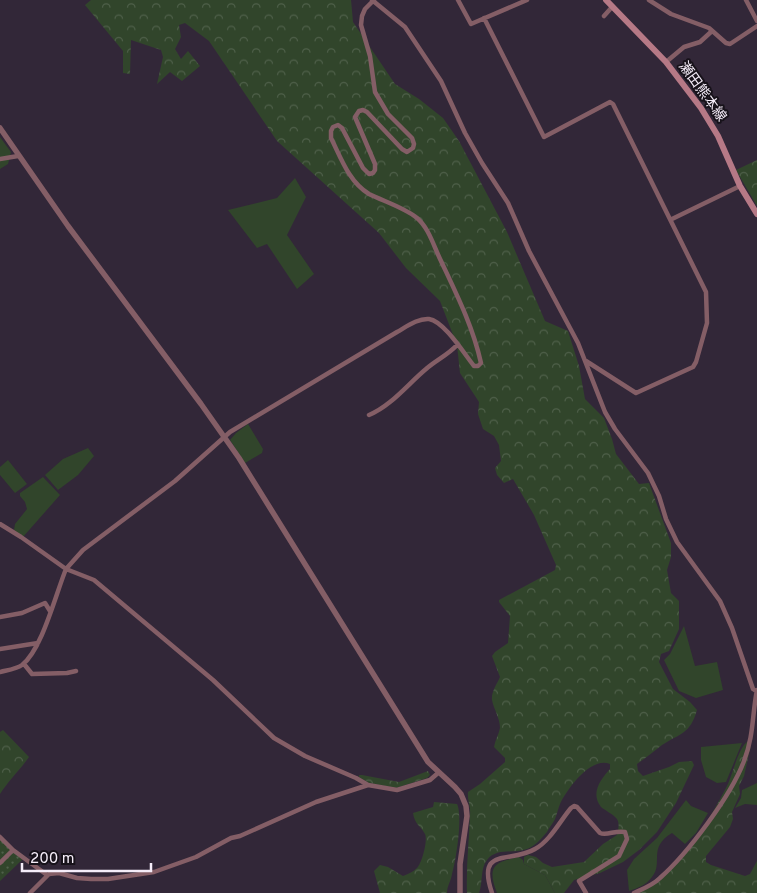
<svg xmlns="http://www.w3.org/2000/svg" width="757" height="893" font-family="Overpass,'Noto Sans JP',sans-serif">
<defs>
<pattern id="forest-crowns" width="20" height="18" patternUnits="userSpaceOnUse" patternTransform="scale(1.25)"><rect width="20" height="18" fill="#31452b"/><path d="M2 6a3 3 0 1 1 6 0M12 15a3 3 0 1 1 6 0" fill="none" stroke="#4f604a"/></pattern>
<pattern id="garden-dots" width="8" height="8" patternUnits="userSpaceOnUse" patternTransform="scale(1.25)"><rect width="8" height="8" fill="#31452b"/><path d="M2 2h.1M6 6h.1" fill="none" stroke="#4f604a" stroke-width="1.8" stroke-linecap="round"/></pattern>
</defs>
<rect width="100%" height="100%" fill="#322738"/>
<!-- green -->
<path fill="#31452b" d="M0 137 11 152 8 164 0 169Z
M295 178 306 197 287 235 314 274 297 289 267 244 257 248 228 210 277 198Z
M248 424 263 449 262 453 245 463 230 440 236 433Z
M88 448 94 456 78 475 58 490 45 475 63 459Z
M8 460 27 484 15 493 0 475V467Z
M43 477 60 495 23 537 14 530 15 524 27 509 25 502 20 496V493Z
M684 626 695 666 717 662 723 690 696 698 679 691 664 660 670 654Z
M742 743 726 782 717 783 706 777 701 760V747Z
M757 783V805L745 804 735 808 741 798 742 790Z
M686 800 691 806 708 813 696 833 685 844 672 833C647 848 664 863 652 877 646 885 638 888 629 891L627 870 634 859 657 838Z
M519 857 523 860 524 864 545 875 555 893H497C487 867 493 862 519 857Z"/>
<!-- forest -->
<path fill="url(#forest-crowns)" d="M91 0H351L353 22 395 84 419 99 443 118 459 141 507 232 545 321 568 331 579 366 585 399 604 418 612 439 616 454 639 484 649 483 671 543V557L667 570 671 593 679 601V629L669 651 661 654 659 662 673 689 690 702 697 710C690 734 681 733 662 745 654 751 646 758 637 764L638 771 643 776 669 767 679 762 692 761 694 765 676 803 657 832 639 850 623 862 600 873 574 880 564 893H555L545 875 524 864V857L528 855 536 857 543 863 552 867 584 862 603 844 617 835C618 830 620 824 617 819 613 814 606 811 601 807 590 793 601 779 610 769V764C591 756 567 789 560 804 558 809 557 814 555 819 553 823 549 828 547 832 542 838 535 846 527 849 514 854 497 847 487 860 480 869 483 883 479 893H467C466 867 469 841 470 815 471 807 467 799 468 792L480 784 505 762V758L494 747C495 740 499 734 500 728 500 718 494 710 492 700 491 692 497 684 500 677L492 656 495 652 508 643 510 616 499 602V600L555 570 556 565 534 515 513 479 504 483 497 475 495 468 501 461 499 445 494 436 483 429 478 414 479 402 460 373 457 345 440 301 406 268 379 233 277 141 209 41 185 23 179 25 181 37 175 49 181 59 188 51 200 66 182 81 170 72 157 84 163 57 161 50 131 40 130 74 123 73V51L85 5Z
M757 160V206L736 170Z
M3 730 29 757C20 770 9 780 0 794V732Z
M748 741 751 745 744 776 739 786 740 794 732 812 733 819 730 827 706 856V862L711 865 745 876 750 874 757 861V893H636C651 883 680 863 689 849 703 830 716 807 727 786 733 774 738 748 748 741Z
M428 771 430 775 427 778 396 788 369 783 359 777V775H362L399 782Z
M434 802 457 804C463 816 456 861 452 874 451 881 447 886 447 893H380L374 871 380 865 388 867 403 876C408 874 413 872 417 868 422 863 428 840 425 834 420 825 415 825 413 813L433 807Z"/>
<!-- garden -->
<path fill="url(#garden-dots)" d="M0 839 23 859 0 881Z"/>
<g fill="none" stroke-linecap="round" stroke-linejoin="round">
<!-- minor -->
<path stroke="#845e66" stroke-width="4.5" d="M372 0 405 27 441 81 465 133 482 163 508 203 529 251 578 343 605 412 615 429 648 473 659 496 666 519 677 542 720 601 732 628 753 689 756 691
M458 0 471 24 527 0
M649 0 671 14 709 28 726 43 730 44 757 26
M746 0 757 21
M604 16 612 7
M484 18 544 137 610 102 613 104 706 292 707 323 696 362 693 367 636 393 586 361
M666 62 684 47 700 42 712 31
M0 159 18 156
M672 219 740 186
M369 415C391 406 408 384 426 369 436 360 448 355 457 345
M0 524 21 537 66 569 94 580 213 680 274 738 305 756 356 778 368 785 397 790 430 780 438 773
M0 617 22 613 45 603 50 611
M0 649 38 643
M24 664 32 674 67 673 76 671
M0 672C8 670 16 669 22 665 42 650 56 593 66 569L83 550 175 481 230 432 397 332C406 327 418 318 429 319 444 321 465 355 474 366H478L481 363C473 327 457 295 441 261 434 247 429 228 417 218 405 208 383 201 369 194 349 182 341 158 331 138V131L333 127 338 125 342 128 363 168 369 174 373 173 375 170V164L355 117 359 111 363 110 367 112 402 149 407 152 413 148 414 144 412 138 388 114 375 92 370 56 361 25 362 16 365 9 374 0
M0 837 13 850 47 875
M0 863 13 850
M30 893 49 874 59 873 77 878 91 879H108L154 872 196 857 231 838 240 836 316 802 368 785
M492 893C476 846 510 864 535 849 550 841 560 821 571 808L574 806 577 807 600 833C607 836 615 830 625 832L627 839 619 856 579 881 586 893
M634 893C643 889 653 885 660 878 688 853 731 796 744 761 754 735 752 715 757 690"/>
<!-- tertiary -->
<path stroke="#845e66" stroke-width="5.5" d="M0 128 68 226 201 404 239 458 428 762 455 787 461 794 466 806 467 816 460 864V893"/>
<!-- secondary -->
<path stroke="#b67986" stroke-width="6" d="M606 0 666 62 701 108 718 136 740 186 757 214"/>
</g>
<g text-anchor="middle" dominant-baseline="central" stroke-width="4" stroke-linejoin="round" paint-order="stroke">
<!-- street labels -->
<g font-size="14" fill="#f5edf9" stroke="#17121a">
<text transform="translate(702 92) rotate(54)">瀬田熊本線</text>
</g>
</g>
<!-- scale -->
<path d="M22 863v8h129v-8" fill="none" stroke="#f5edf9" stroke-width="2.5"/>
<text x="30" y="863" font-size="15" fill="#f5edf9" stroke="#17121a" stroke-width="4" paint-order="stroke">200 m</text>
</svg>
